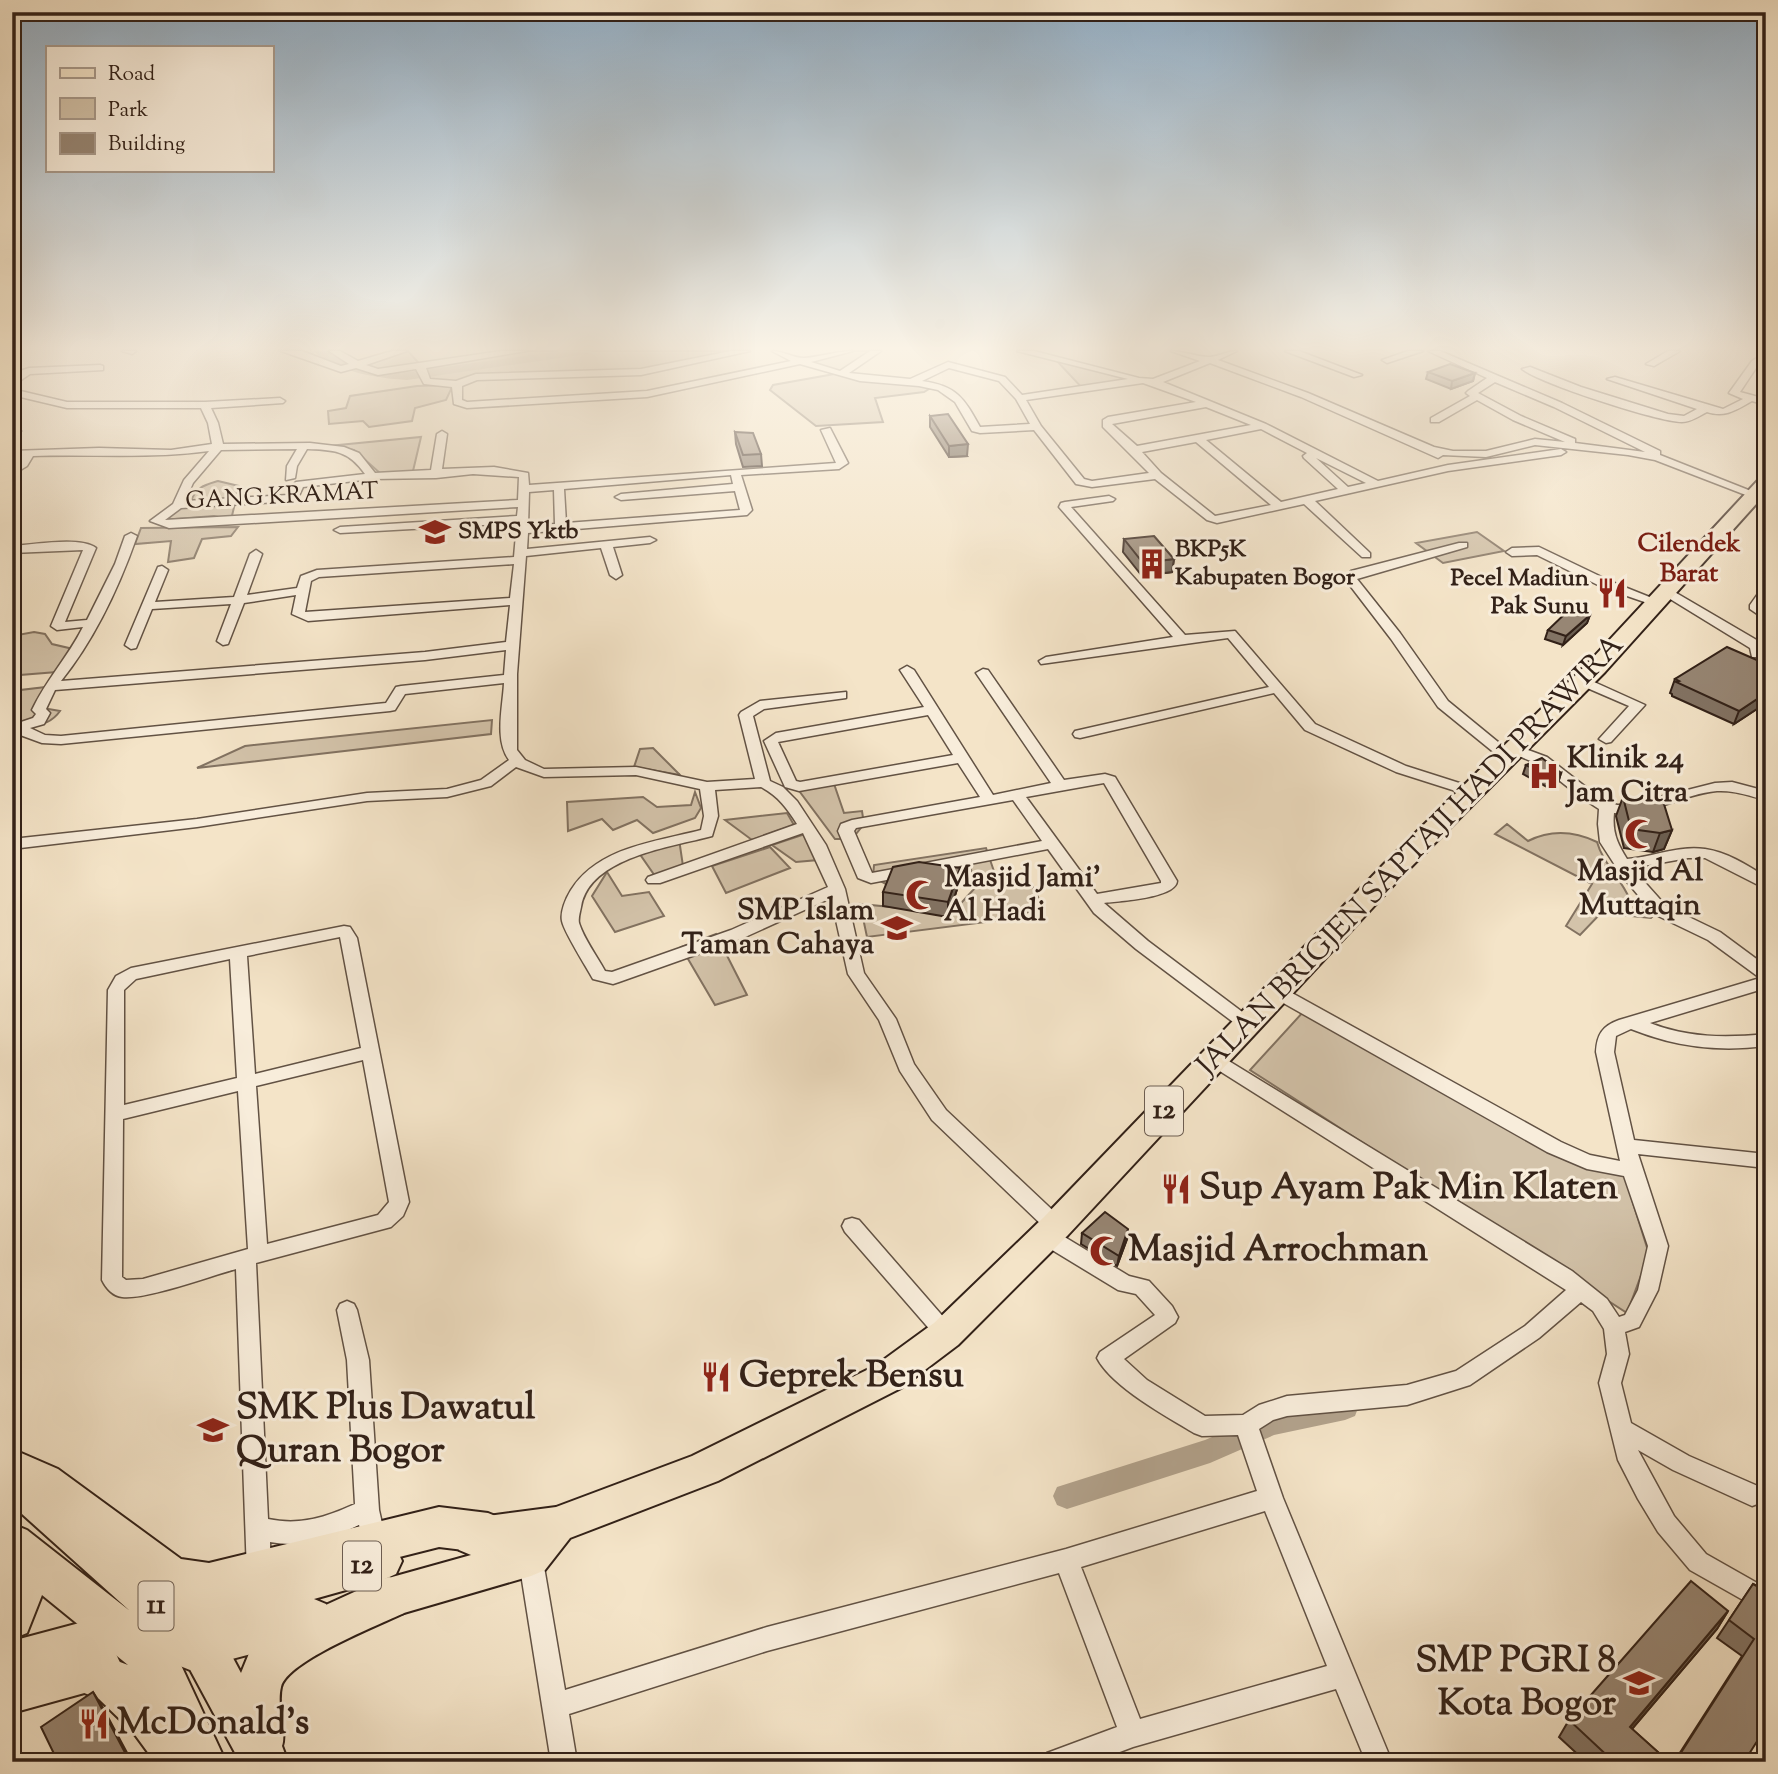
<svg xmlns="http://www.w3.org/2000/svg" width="1778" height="1774" font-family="'Sorts Mill Goudy',serif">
<rect width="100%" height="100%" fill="#f4e4c8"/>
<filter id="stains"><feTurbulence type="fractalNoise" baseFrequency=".00286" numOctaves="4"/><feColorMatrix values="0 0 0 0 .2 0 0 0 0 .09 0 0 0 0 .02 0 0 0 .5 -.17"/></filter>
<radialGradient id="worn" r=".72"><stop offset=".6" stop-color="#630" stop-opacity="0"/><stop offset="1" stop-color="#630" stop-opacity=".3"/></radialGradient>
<!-- green -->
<path fill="#d3c3aa" stroke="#827261" stroke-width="2" d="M403 351H408L422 367 522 351H746L641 372 476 377 457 384 427 382 421 368 386 372 356 364Z
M849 351H877L844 373 932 387 924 392 875 398 883 422 816 426 770 390 773 385 840 373 802 362Z
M1055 359 1143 380 1084 390Z
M453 385 446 400 415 408 412 421 369 427 363 421 329 424 328 411 346 408 350 396 417 386Z
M421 437 413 471 381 474 354 450 328 446Z
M218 481 239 486 231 520 214 516 162 520 191 502C195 487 205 485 218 481Z
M238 527 231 536 202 539 194 558 168 562 171 541 135 544 141 528Z
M1477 532 1504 551 1443 563 1416 543Z
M34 632 45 634 52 644 73 649 57 672 20 675 12 685V636Z
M46 687 37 707 60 711C49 727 30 728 12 725V691Z
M492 720 491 734 197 768 245 746Z
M653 748 680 775 634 767 640 749Z
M832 778 844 813 862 811 864 824 852 839H835L794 784Z
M695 792 701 808 695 818 653 833 637 820 613 830 602 819 568 831 567 802 643 797 657 807 691 805Z
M787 813 794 825 752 840 725 820Z
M1507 824 1528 841C1552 829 1574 831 1597 842 1603 864 1622 879 1630 900H1646L1657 912 1651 918 1601 913 1580 935 1566 926 1592 884 1495 834Z
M808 833 818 860 796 862 772 845Z
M679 839 683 866 655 876 637 850Z
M770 847 790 868 726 893 712 866Z
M986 848 998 883 1013 881 1033 887 1040 901C1033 913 1023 915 1009 915L1010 919 867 937 860 904 952 913 975 888 970 865 954 866 962 881 911 870 886 884 873 877 874 865Z
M607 872 622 896 649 892 664 916 615 932 592 896Z
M716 934 747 995 715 1005 681 947Z
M1304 1011 1581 1166 1624 1174 1649 1254 1627 1313 1250 1070Z"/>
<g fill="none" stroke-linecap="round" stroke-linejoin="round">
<!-- canal -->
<path fill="#b2a28c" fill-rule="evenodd" d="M313 351H328L357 366 379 372H407L561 351H592L587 354 407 380C375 378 338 372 313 351Z
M1345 1396 1355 1400 1358 1408 1355 1416 1345 1420 1274 1435 1210 1463 1067 1509 1057 1505 1053 1496 1057 1487 1205 1440 1271 1412Z"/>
<!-- minor casing -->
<g stroke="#625244" stroke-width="3">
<path id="minor" d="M122 351H136L132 354Z
M281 351H302L341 366 349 364 329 351H340L358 361 392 351H407L366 365 378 369 501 351H526L426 368 430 379 456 381 476 374 641 369 731 351H750L641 375 477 380 462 386V400L467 402 647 391 791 361 772 351C783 351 793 358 804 358 821 357 836 351 853 351L811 362 840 371 870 351H881L849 373 910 379 948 362 1005 377 1022 395 1128 379 1017 351H1034L1139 378 1153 379 1200 361 1171 351C1182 351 1203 358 1210 357 1220 356 1227 351 1237 351L1218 360 1308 393 1434 447 1453 451H1486L1535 439 1565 442 1513 420 1477 400 1439 422H1431V418L1470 396 1466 393 1468 391 1487 378 1428 351H1440L1562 403 1660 451V455L1761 495 1751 497 1655 460 1628 455 1535 445 1486 457 1443 455 1438 458 1301 397 1210 363 1163 382 1266 424 1378 481 1448 465 1561 449 1566 452 1561 455 1448 471 1315 501 1370 553V557H1362L1304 504 1217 523 1207 520 1155 479 1092 487 1076 484 1034 430 980 433 972 431 955 402 938 390 919 386 860 381 800 364 647 397 467 408 454 404 452 387 424 384 416 369 378 375 356 368 341 372ZM949 368 999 381 1016 399 1030 424 980 427C964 398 957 386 922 381ZM1495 382 1554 407 1645 452 1575 443V439L1521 416 1478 393ZM1143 383 1196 402 1108 417 1103 420V427L1149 473 1092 481 1084 479 1041 426 1026 400ZM1206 407 1251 425 1137 446 1112 424ZM1261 429 1307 453 1303 456 1304 458 1338 489 1281 502 1206 440ZM1196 442 1271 505 1215 516 1161 473 1142 452ZM1316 458 1366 483 1348 487Z
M1285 351H1299L1362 375 1354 377Z
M1408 351H1423L1387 363 1382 360Z
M1668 351H1680L1654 366 1646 364Z
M1766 352V360L1758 365 1740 392 1766 399V405L1752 401C1736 410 1725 418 1707 412 1699 416 1691 422 1682 422 1656 421 1542 384 1522 369L1530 367 1581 387 1668 414 1684 416 1697 409 1607 379 1615 377 1723 409 1743 399 1729 393 1752 361Z
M100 365 103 366V370L30 374 12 386V378L20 371 29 368Z
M12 389 67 402H205L280 398 285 401 283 403 211 408 218 423 223 444 310 443 344 447 359 453 375 473 431 470 437 434 442 431 447 434 442 469 494 467 528 473 529 485 836 463 821 430 830 428 848 463 839 469 741 475 752 510 747 515 528 533 527 549 650 537 656 540 650 543 613 547 622 575 616 579 610 575 601 548 526 556 517 674V750L525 760 544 769 636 767 707 782 755 779 739 715 741 712 760 701 846 692V698L764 709 753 716 770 781 783 787 797 801 826 845 845 889 864 973 896 1019 914 1064 946 1110 1063 1220 1066 1226 1063 1232 1058 1233 1129 1276 1149 1281 1172 1306 1178 1317 1175 1323 1124 1359 1147 1380 1205 1416 1243 1415 1259 1405 1287 1396 1407 1385 1456 1371 1525 1326 1566 1290 1207 1063 1204 1059 1207 1055H1219L1572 1271 1607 1299 1619 1317 1625 1315 1638 1290 1648 1246 1624 1176 1587 1169 1547 1152 1271 996 1268 992 1271 988H1283L1561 1142 1590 1155 1620 1161 1596 1052C1597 1035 1602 1026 1619 1020L1760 978 1708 940 1654 914 1622 876 1600 842 1598 824 1599 809 1579 796 1540 765 1512 753 1514 756 1512 759H1502L1438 707 1391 639 1345 579 1351 571 1459 543H1467V547L1357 579 1400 633 1448 701 1509 751 1510 746 1515 745 1547 757 1600 798 1617 805H1628L1715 783 1732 782 1766 791V800C1749 796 1735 790 1717 791 1682 794 1648 817 1614 813 1612 832 1617 843 1627 859 1652 857 1679 845 1705 849 1727 852 1747 865 1766 877V889L1705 858H1688L1632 868 1666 906 1720 932 1766 966V988L1650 1023C1688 1038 1726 1038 1766 1034V1046C1718 1052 1676 1047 1631 1029L1616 1036 1614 1052 1634 1140 1766 1154V1168L1638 1154 1668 1246 1658 1290 1639 1327 1625 1332 1629 1354 1621 1383 1631 1423 1689 1456 1760 1487 1764 1495 1760 1503 1752 1506 1673 1470 1638 1450 1674 1516 1706 1554 1766 1588V1613L1690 1570 1658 1532 1638 1499 1618 1460 1599 1383 1607 1354 1604 1329 1593 1311 1581 1302 1539 1338 1470 1385 1407 1405 1287 1416 1273 1420 1259 1429 1283 1498 1392 1762H1366L1336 1689 1133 1747 1093 1762H1043L1047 1753 1117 1727 1059 1573 767 1651 569 1714 577 1762H551L518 1555 522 1547 530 1544 538 1547 542 1555 565 1690 767 1627 1066 1549 1257 1491 1238 1435 1202 1436 1194 1433C1166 1416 1112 1387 1097 1358L1100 1352 1155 1315 1136 1294 1118 1290 1039 1242 1036 1236 1039 1230 1045 1228 932 1120 900 1071 879 1020 848 974 831 898 743 938 619 982 613 984 593 979C587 968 564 932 562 921 560 912 566 898 571 890 598 847 655 842 701 830L704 816 700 789 636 775 544 777 516 767 491 786 447 797 367 801 197 827 12 849V839L197 819 367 793 447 789 481 780 509 760C494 740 503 706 504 683L405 694 395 710 390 711 61 744 42 743 12 732V725L33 718 36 714 32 710C46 680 68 657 83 627L57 630 51 626 83 550 12 553V546C33 545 80 536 96 548L65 622 87 620 115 564 125 536 131 533 137 536C119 587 95 639 61 681L425 652 506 642 510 605 308 621 292 614 296 595 244 603 228 644 223 645 217 641 231 604 152 609 136 648 131 649 125 645 158 567 162 566 168 570 155 602 234 597 250 554 256 550 262 554 247 595 297 588 301 576 317 570 514 557 517 523 340 533 334 530 340 527 517 516 518 507 169 528 150 521 173 504 184 480 209 451C151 459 92 454 33 456L27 466 12 475V467L22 457H12V451L99 448 171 450 212 444 208 423 201 408H67L12 395ZM297 449 287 466 286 480 295 478 297 466 307 449C334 450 348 450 365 474L296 482 291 487 288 495 185 501 193 483 221 450ZM473 474 519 477 518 500 165 520 181 508 293 501 297 500 303 487 372 479 436 478ZM731 475 733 484 621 494 615 497 621 500 735 491 740 510 566 523 564 489ZM554 490 555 524 528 526 529 492ZM514 564 510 598 305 612 311 581 319 577ZM506 650 504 675 401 686 396 687 386 703 61 736 45 735 30 728 44 724 50 713 46 709 55 690 425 660ZM761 787C778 796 787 808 797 824L648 877 646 880 648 883H660L803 833 828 887 731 930 612 972 605 971C597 956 584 939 579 923 578 918 580 912 581 907 589 857 672 847 712 836L718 816 715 790ZM1265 1511 1327 1666 1140 1719 1081 1567Z
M16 428 21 431 12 440V429Z
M1109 496 1115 499 1113 501 1071 507 1185 635 1235 631 1315 724 1406 766 1475 788 1477 791 1475 794H1465L1396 772 1305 730 1274 693 1080 738 1075 737 1073 734 1075 731 1269 687 1228 638 1041 664 1039 661 1046 657 1173 637 1059 507 1061 503 1065 502Z
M1539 547 1612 582 1662 602 1656 606 1604 588 1537 555 1512 556 1506 552 1512 548Z
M1666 587 1760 642 1766 653 1762 657H1752L1750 648 1662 594V588Z
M1766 587V600L1762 605 1766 610V620L1750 609V605L1762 588Z
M907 666 914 670 993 795 1051 783 976 673 983 669 988 670 1064 780 1105 774 1115 777 1177 881C1176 898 1120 901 1104 903L1148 941 1253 1020 1256 1024 1253 1028H1241L1136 949 1094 913 1048 849 871 883 858 878 838 831 841 824 852 820 980 797 958 763 799 791 785 787 764 741 776 733 924 707 900 670ZM928 715 953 755 800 782 796 781 778 742ZM1104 783 1161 881V883L1097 894 1026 797ZM1013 800 1042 841 872 873 854 831 856 828Z
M1583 677 1645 705 1611 742 1606 743 1599 739 1629 706 1578 684V678Z
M344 926 350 927 357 938 409 1202 403 1216 391 1227 256 1263 268 1519C301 1526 326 1517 355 1504L347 1360 337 1310 340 1304 347 1301 354 1304 357 1310 369 1360 379 1510 386 1541 382 1549 374 1552 366 1549 359 1525C329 1539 303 1548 270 1542L271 1573 267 1581 259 1585 251 1581 247 1573 236 1269C210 1276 146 1300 122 1297 113 1296 106 1288 102 1280L108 990 116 976 131 968ZM340 937 361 1048 255 1074 247 956ZM230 959 237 1078 124 1105V990L136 979ZM363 1060 389 1202 378 1215 267 1244 256 1086ZM238 1091 248 1249 143 1279 126 1280 122 1277 123 1119Z
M852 1218 859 1220 953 1328 957 1334 953 1340 946 1343 939 1340 845 1232 842 1226 845 1220Z"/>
</g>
<!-- primary casing -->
<g stroke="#322118" stroke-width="4">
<path id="primary" d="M1766 477V493L1605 672 1403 875 1068 1235 958 1345 901 1388 718 1481 570 1538 545 1570 531 1576 373 1622 359 1616 353 1602 359 1588 371 1583 314 1599 326 1604 332 1618 326 1632 312 1638 190 1670 175 1664 169 1649 174 1638 116 1654 123 1669 117 1684 12 1713V1641L382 1542 396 1548 402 1561 396 1574 385 1579 471 1555 459 1550 453 1537 459 1524 473 1518 556 1507 692 1456 875 1366 934 1323 1044 1217 1385 863 1589 662 1760 478Z"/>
</g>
<!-- trunk casing -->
<g stroke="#322118" stroke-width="4">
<path id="trunk" d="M12 1449 58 1469 181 1559 209 1563 439 1507 488 1513 503 1519 509 1533 503 1547 488 1553 439 1547 209 1605 184 1601 218 1630 241 1673 250 1651 273 1629 374 1583 389 1577 404 1583 411 1598 404 1613C379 1625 287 1661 281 1687 276 1707 287 1733 282 1746L288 1762H240L186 1662 174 1650 226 1762H155L133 1732 99 1699 72 1688 66 1672 72 1656 88 1650 128 1665 42 1595 27 1633 12 1639V1524L27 1530 130 1611 12 1505Z"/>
</g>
<!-- minor -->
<use href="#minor" fill="#f8eddb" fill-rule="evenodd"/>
<!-- primary -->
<use href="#primary" fill="#f4e4c8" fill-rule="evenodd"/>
<!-- trunk -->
<use href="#trunk" fill="#f4e4c8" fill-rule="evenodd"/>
</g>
<!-- wall -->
<path fill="#827364" stroke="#322118" stroke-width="2" d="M1428 372 1475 373 1473 381 1451 389 1426 379Z
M930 416 967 456 949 457 930 427Z
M735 432 761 454 762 466 743 467 736 444Z
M1124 539 1174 559 1172 572 1142 576 1123 552Z
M1590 615 1587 623 1563 645 1545 639 1548 630Z
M1766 664V703L1734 724 1672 696V694L1670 693 1675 679Z
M1526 765 1561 773 1558 783 1549 788 1523 774Z
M1623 797 1672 830 1664 849 1653 852 1624 848 1616 816Z
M960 868 959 883 948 917 883 906V892Z
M1082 1233 1127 1239 1117 1266 1081 1244Z
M1753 1584 1766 1591 1744 1762H1674L1742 1656 1717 1638Z
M1728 1611 1717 1629 1632 1729 1669 1762H1586L1559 1737 1569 1720Z"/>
<!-- shaded-wall -->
<path fill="#6a5e51" stroke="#322118" stroke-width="2" d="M1475 373 1473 381 1451 389 1452 381Z
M968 444 967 456 949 457V446Z
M1174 559 1172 572 1142 576 1143 563Z
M1590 615 1587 623 1563 645 1566 636Z
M1766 693V703L1734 724 1739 711Z
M1561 773 1558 783 1549 788 1552 779Z
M1672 830 1664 849 1653 852 1660 833Z
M960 868 959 883 948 917V902Z
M1128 1229 1127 1239 1117 1266 1119 1256Z
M1728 1611 1717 1629 1619 1744 1630 1727Z
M93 1692 102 1706 132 1762H130Z"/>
<!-- building -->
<path fill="#978674" stroke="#322118" stroke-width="2" d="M1450 364 1475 373 1452 381 1428 372Z
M948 414 968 444 949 446 930 416Z
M735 432 753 433 761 454 743 455Z
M1154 536 1174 559 1143 563 1124 539Z
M1571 608 1590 615 1566 636 1548 630Z
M1727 647 1766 664V693L1739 711 1676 682 1679 681 1675 679Z
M1542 758 1561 773 1552 779 1526 765Z
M1623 797 1663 801 1672 830 1660 833 1631 829Z
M919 862 960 868 948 902 883 892 893 867Z
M1105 1212 1128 1229 1119 1256 1082 1233Z
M1691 1581 1728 1611 1630 1727 1669 1762H1614L1569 1720Z
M1753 1584 1766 1591V1727L1744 1762H1675L1754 1639 1729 1620Z
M93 1692 130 1762H58L41 1727Z"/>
<!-- sky -->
<linearGradient id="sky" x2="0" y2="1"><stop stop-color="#92adc3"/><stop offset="0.58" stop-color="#faf3e6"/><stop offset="1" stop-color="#faf3e6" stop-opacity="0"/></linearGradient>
<rect width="1778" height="600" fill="url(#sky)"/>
<!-- icons -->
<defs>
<g id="school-bare" transform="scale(2.415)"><path d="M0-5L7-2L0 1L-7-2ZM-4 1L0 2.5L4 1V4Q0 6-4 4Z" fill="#8f2418" stroke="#f8eddb" stroke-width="2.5" paint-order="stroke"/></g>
<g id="building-bare" transform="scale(2.415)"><path d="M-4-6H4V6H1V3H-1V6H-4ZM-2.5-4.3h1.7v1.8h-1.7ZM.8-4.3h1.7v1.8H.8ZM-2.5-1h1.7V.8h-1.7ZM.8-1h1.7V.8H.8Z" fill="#8f2418" stroke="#f8eddb" stroke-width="2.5" paint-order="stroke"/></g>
<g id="restaurant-bare" transform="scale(2.415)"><path d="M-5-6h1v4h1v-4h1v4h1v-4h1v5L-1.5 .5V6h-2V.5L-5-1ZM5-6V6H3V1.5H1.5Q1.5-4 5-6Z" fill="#8f2418" stroke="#f8eddb" stroke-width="2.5" paint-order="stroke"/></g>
<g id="hospital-bare" transform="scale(2.415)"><path d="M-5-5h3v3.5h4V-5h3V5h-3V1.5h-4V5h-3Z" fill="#8f2418" stroke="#f8eddb" stroke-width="2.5" paint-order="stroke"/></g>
<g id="mosque-bare" transform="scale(2.415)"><path d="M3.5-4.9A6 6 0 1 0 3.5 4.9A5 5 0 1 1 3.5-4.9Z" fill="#8f2418" stroke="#f8eddb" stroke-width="2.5" paint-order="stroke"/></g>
</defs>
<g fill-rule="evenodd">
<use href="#school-bare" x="435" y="532"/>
<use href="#building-bare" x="1152" y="564"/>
<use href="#restaurant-bare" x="1612" y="593"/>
<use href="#hospital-bare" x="1544" y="776"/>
<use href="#mosque-bare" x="1640" y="834"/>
<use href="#mosque-bare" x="921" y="895"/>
<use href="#school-bare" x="897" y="928"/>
<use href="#restaurant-bare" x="1176" y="1189"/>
<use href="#mosque-bare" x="1105" y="1251"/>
<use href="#restaurant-bare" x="716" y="1377"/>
<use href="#school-bare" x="213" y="1430"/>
<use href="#school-bare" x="1639" y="1683"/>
<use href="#restaurant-bare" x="94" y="1724"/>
</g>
<g text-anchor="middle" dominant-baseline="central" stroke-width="6" stroke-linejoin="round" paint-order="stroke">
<!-- far-street labels -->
<g font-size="24" fill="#322118" stroke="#f8eddb">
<text transform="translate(282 497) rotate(-3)">GANG KRAMAT</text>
</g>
<!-- far-poi labels -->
<g font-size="24" font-weight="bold" fill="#322118" stroke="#f8eddb" text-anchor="start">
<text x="458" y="532">SMPS Yktb</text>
<text x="1175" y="550">BKP5K<tspan x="1175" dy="28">Kabupaten Bogor</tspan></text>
<text x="1589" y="579" text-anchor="end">Pecel Madiun<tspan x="1589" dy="28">Pak Sunu</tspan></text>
</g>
<!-- far-neighbourhood labels -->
<g font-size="26" font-weight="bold" fill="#7a1f14" stroke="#f8eddb">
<text x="1689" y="544">Cilendek<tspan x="1689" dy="30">Barat</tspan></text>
</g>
<!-- shield labels -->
<g fill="#f8eddb" stroke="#6d5e52" stroke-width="2">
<rect x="1145" y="1086.5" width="38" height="49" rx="5"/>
<rect x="343" y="1541.5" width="38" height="49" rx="5"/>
<rect x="138.5" y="1581.5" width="35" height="49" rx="5"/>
</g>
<g font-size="28" font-weight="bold" fill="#322118">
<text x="1164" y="1111">12</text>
<text x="362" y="1566">12</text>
<text x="156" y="1606">11</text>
</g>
<!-- poi labels -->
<g font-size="30" font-weight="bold" fill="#322118" stroke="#f8eddb" text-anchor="start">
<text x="1567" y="759">Klinik 24<tspan x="1567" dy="34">Jam Citra</tspan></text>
<text x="1640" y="872" text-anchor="middle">Masjid Al<tspan x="1640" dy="34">Muttaqin</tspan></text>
<text x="944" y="878">Masjid Jami'<tspan x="944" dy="34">Al Hadi</tspan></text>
<text x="874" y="911" text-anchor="end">SMP Islam<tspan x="874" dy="34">Taman Cahaya</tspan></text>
</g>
<!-- street labels -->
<g font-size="30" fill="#322118" stroke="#f8eddb">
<text transform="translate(1411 856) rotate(-46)">JALAN BRIGJEN SAPTAJI HADI PRAWIRA</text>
</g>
<!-- near-poi labels -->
<g font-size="37" font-weight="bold" fill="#322118" stroke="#f8eddb" text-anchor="start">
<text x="1199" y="1189">Sup Ayam Pak Min Klaten</text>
<text x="1128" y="1251">Masjid Arrochman</text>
<text x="739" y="1377">Geprek Bensu</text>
<text x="236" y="1409">SMK Plus Dawatul<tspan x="236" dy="43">Quran Bogor</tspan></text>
<text x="1616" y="1662" text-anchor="end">SMP PGRI 8<tspan x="1616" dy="43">Kota Bogor</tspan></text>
<text x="117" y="1724">McDonald's</text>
</g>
</g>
<!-- margin -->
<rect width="1778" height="1774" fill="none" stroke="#f4e4c8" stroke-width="42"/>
<rect x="14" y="14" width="1750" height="1746" fill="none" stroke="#322118" stroke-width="3.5"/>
<rect x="21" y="21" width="1736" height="1732" fill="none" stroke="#322118" stroke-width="2"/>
<!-- legend -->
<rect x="46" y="46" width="228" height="126" fill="#f8eddb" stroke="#a99b8d" stroke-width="2"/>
<rect x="60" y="68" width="35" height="10" fill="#f4e4c8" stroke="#a99b8d" stroke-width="2"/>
<text x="108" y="80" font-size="21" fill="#322118">Road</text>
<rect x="60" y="98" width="35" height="21" fill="#d3c3aa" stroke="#a99b8d" stroke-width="2"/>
<text x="108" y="116" font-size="21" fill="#322118">Park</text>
<rect x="60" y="133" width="35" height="21" fill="#978674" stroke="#a99b8d" stroke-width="2"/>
<text x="108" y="150" font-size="21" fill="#322118">Building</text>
<rect width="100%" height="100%" filter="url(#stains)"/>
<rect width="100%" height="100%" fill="url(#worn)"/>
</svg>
